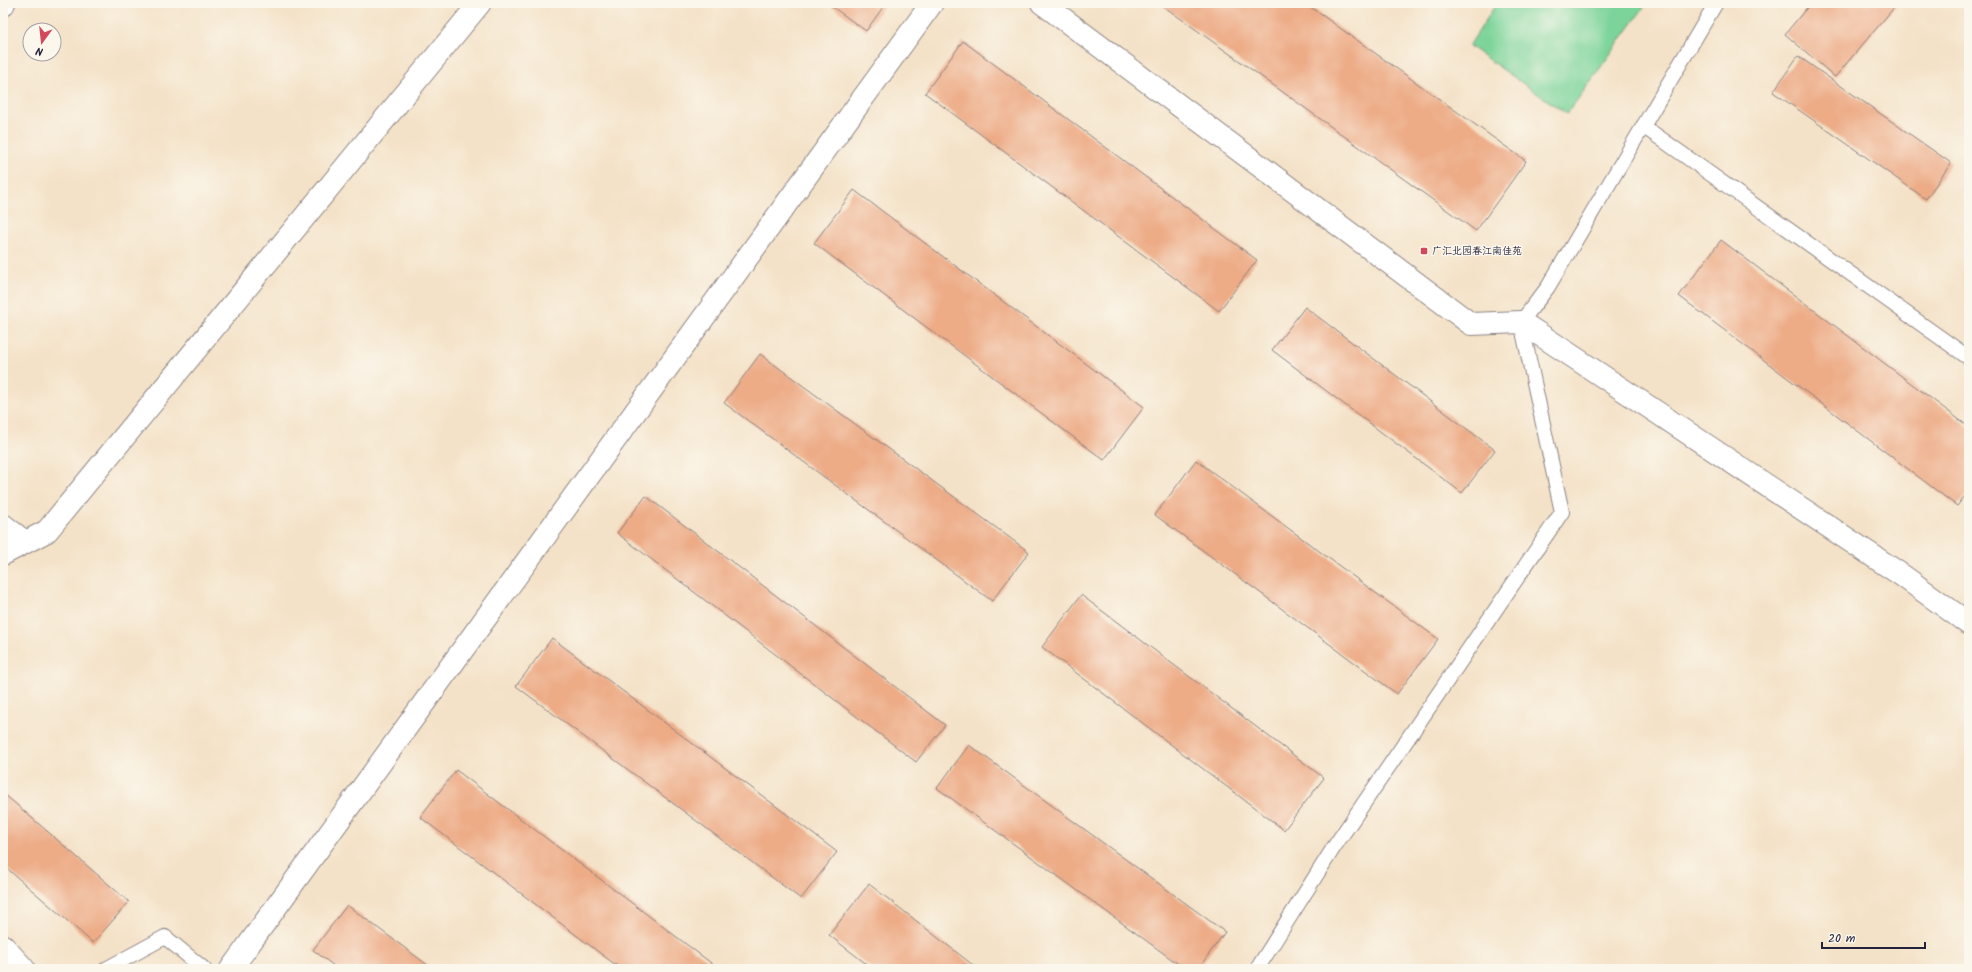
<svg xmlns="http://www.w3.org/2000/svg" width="1972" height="972" font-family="Kalam,'LXGW WenKai TC',sans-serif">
<rect width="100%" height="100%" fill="#fbf7ec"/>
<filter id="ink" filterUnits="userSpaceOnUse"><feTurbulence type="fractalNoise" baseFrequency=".025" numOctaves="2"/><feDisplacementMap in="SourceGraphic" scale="8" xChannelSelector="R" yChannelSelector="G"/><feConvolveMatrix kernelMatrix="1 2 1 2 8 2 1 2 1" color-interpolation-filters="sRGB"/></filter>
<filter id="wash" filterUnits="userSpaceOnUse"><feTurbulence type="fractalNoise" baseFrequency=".012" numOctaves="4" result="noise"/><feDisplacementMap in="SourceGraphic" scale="16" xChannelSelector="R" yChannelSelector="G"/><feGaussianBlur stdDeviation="0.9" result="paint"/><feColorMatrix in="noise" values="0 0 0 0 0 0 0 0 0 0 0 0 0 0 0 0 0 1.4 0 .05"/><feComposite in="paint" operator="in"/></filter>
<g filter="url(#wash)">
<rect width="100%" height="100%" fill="#f4e2c8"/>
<!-- green -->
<path fill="#7bd49a" stroke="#4e7b6a" d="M1497 3H1647L1567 114 1469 46Z"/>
<g id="blocks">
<!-- building -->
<path fill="#edab86" d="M827 3H886L866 31Z
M1159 3H1305L1526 161 1476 231Z
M1811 3H1898L1835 77 1785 34Z
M963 41 1257 260 1219 311 925 93Z
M1798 56 1951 163 1926 199 1773 92Z
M854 190 1144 407 1104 460 814 243Z
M1721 240 1969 427V491L1957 506 1679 296Z
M1305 307 1495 450 1462 493 1272 350Z
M760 354 1029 552 992 601 724 403Z
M1196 460 1438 639 1397 694 1155 515Z
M646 496 945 725 916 762 617 533Z
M1081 595 1324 778 1284 830 1042 647Z
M552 638 837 852 801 899 516 686Z
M969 745 1225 932 1198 969H1185L937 788Z
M456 770 719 969H621L420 817Z
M3 793 129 902 93 943 3 865Z
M869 884 978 969H873L829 935Z
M347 905 433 969H338L313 950Z"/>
</g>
</g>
<g filter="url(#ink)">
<use href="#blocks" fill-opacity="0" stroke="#8b8282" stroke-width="1"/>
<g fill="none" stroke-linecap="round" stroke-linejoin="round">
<!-- lane casing -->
<g stroke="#8b8282" stroke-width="16">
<path id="lane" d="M1643 126 1969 358
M106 969 165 937 204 969
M1257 969 1334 847 1562 512 1521 322 1548 287 1716 3"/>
</g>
<!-- street casing -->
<g stroke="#8b8282" stroke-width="24">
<path id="street" d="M1042 3 1471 324 1521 322 1903 576 1969 624
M3 5 4 3
M3 525 25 542
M3 554 47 531 480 3
M3 946 24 969
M231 969 932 3"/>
</g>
<!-- lane -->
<use href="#lane" stroke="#fff" stroke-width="14"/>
<!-- street -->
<use href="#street" stroke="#fff" stroke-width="22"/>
</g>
</g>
<!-- markers -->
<rect fill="#d1495b" stroke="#fbf7ec" stroke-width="1.5" x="1420" y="247" width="8" height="8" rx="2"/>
<g text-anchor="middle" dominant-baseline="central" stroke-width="3" stroke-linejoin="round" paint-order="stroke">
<!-- poi labels -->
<g font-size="10" fill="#22223b" stroke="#fbf7ec" text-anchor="start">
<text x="1432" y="251">广汇北园春江南佳苑</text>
</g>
</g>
<!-- margin -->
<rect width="1972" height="972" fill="none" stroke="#fbf7ec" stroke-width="16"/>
<!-- north arrow -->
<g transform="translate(42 42) rotate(195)"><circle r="19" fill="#fbf7ec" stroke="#a4a2a5"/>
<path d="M0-3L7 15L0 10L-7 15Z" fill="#d1495b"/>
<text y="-6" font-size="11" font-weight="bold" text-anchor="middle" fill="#22223b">N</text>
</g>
<!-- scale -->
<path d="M1822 942v6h103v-6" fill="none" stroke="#22223b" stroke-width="2"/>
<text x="1828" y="942" font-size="12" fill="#22223b" stroke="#fbf7ec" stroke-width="3" paint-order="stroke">20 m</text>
</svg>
